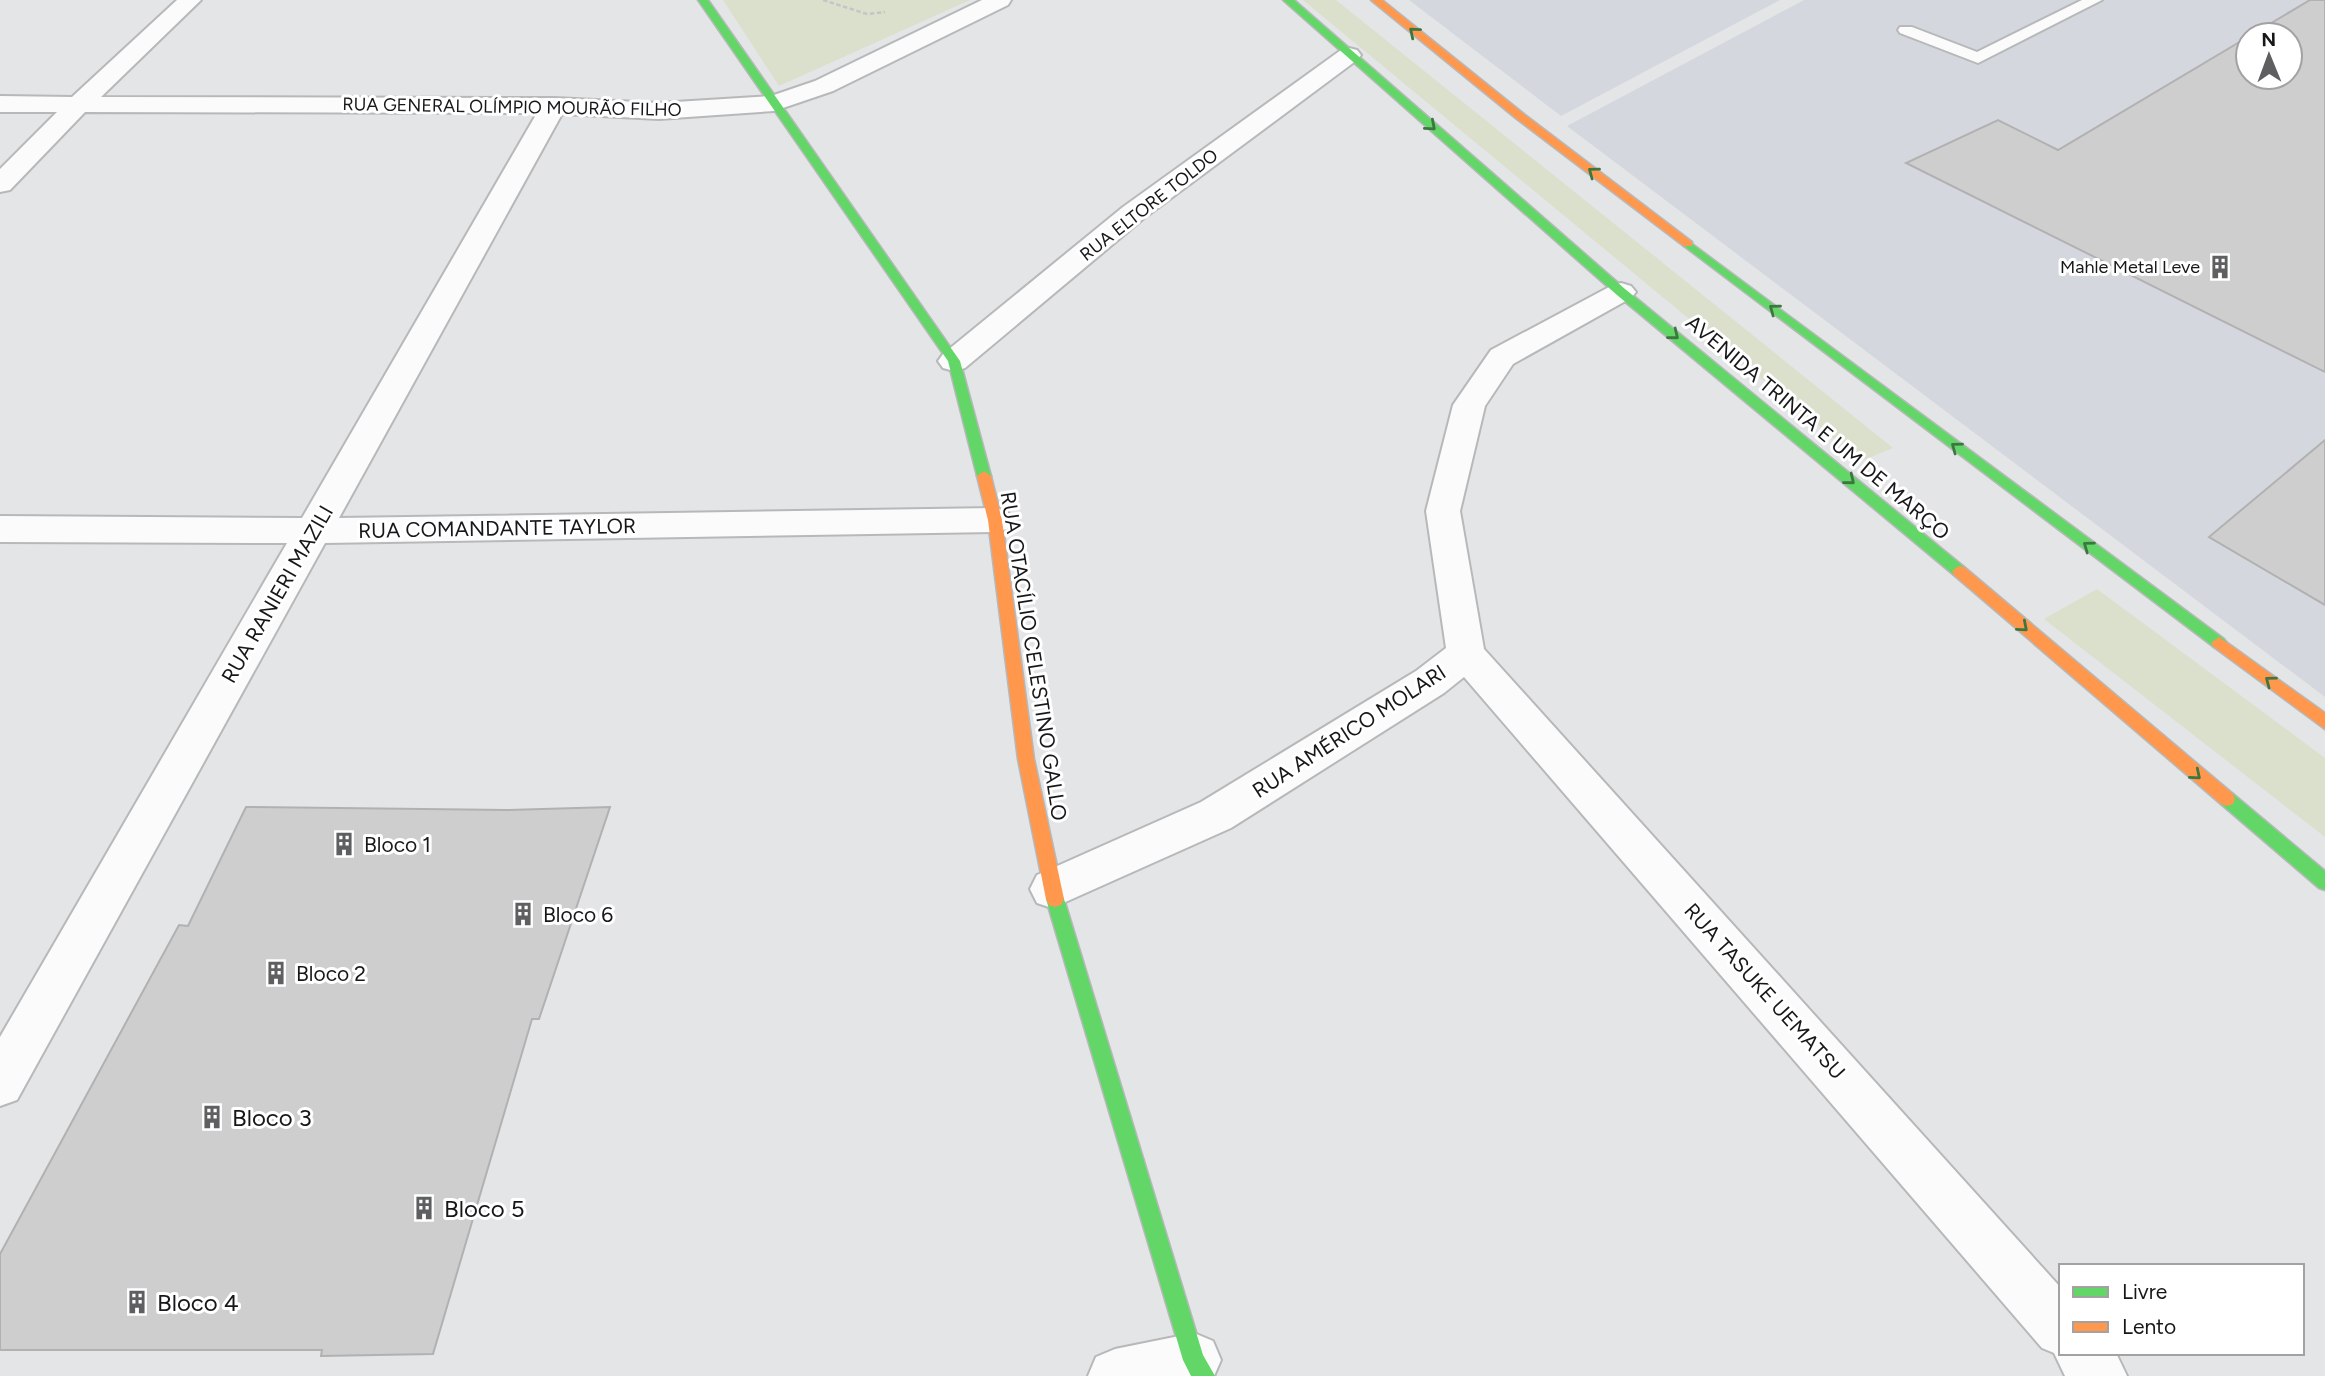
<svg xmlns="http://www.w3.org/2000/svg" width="2325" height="1376" font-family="Figtree,sans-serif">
<rect width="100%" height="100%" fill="#e3e5e7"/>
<!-- built -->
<path fill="#d4d8de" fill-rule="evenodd" d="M1409 0H1780L1561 116Z
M1804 0H2325V697L1567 126ZM2248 35H2290V77H2248Z"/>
<!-- green -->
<path fill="#dbe0cd" d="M723 0H970L779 86Z
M1303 0H1336L1893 448 1861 461Z
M2097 589 2325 758V837L2044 619Z"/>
<!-- building -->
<path fill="#cecece" stroke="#b1b1b2" stroke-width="2" d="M2310 0H2325V372L1906 163 1998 120 2058 150 2248 37V77H2290V35H2251Z
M2325 440V605L2209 537Z
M246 807 508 810 610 807 539 1019H532L433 1354 321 1356 322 1350H0V1254L179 925 188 926Z"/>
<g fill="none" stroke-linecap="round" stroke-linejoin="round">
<!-- lane casing -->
<g stroke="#b7b8b9" stroke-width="4">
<path id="lane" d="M2082 0H2102L1978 63 1900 33 1898 30 1900 27H1912L1977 52Z"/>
</g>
<!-- street casing -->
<g stroke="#b7b8b9" stroke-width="4">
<path id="street" d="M177 0H201L101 97 554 98 659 103 771 96 815 81 982 0H1011L1008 5 833 91 774 111 659 119 562 114 339 518 995 508 1007 511 1012 520 1007 529 995 532 325 543 17 1100 0 1106V1037L287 543 0 542V516L302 518 537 113 85 112 10 190 0 192V169L57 112H0V96L72 97Z
M1349 48 1357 50 1361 55 1357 60 1143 219 965 368 954 371 943 368 938 361 943 354 1123 207 1341 50Z
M1621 283 1631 286 1636 292 1631 298 1513 364 1485 406 1460 511 1484 649 2061 1288V1353H2116L2127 1376H2065L2054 1353 2042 1348 1464 677 1444 693 1231 828 1052 908 1037 903 1030 889 1037 875 1201 802 1416 671 1446 648 1426 511 1453 405 1491 350 1611 286Z
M1194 1333 1213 1341 1221 1360 1214 1376H1088L1096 1357 1115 1349Z"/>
</g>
<!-- fast casing -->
<g stroke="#b7b8b9" stroke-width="3">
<path id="fast" d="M698 0H708L960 361 991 476 989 479 984 481 977 476 948 361Z
M1283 0H1294L1625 289 1964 567 1966 571 1964 575H1954L1617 295Z
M1688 241 2224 639 2227 643 2224 647H2214L1684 246 1682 244Z
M2227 792 2233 794 2325 871V890L2319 888 2221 804 2219 799 2221 794Z
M1055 891 1061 893 1064 899 1203 1355 1215 1376H1191L1183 1360 1046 899 1049 893Z"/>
</g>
<!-- slow casing -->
<g stroke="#b7b8b9" stroke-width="3">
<path id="slow" d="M1371 0H1382L1525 115 1692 242V246H1684L1517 119Z
M984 471 991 476 1002 520 1034 759 1064 899 1061 905 1055 907 1049 905 1046 899 1018 759 988 520 977 476Z
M1959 566 1964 567 2233 794 2235 799 2233 804 2227 806 2221 804 1954 575 1952 571Z
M2219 637 2325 713V729L2214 647 2211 643Z"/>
</g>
<!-- path -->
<path stroke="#c5c5c6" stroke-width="2.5" stroke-dasharray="4.5 2.5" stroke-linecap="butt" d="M823 0 867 14 885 12"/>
<!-- lane -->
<use href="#lane" fill="#fbfbfb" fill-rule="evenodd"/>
<!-- street -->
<use href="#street" fill="#fbfbfb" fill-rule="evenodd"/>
<!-- fast -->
<use href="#fast" fill="#63d668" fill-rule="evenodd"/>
<!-- slow -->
<use href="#slow" fill="#ff974d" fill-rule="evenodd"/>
</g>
<!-- one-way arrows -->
<defs><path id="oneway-chevron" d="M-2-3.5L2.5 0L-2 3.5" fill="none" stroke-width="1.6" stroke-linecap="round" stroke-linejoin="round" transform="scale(1.75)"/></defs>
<g stroke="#3d7640">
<use href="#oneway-chevron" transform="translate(1414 32) rotate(-140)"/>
<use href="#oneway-chevron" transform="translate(1431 126) rotate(41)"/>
<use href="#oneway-chevron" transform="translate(1593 172) rotate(-143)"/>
<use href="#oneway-chevron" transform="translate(1774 309) rotate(-143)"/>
<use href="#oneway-chevron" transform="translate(1674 335) rotate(39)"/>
<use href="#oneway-chevron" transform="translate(1956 447) rotate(-143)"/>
<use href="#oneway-chevron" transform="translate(1850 480) rotate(39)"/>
<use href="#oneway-chevron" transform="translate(2088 546) rotate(-144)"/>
<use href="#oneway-chevron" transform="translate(2023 627) rotate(41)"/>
<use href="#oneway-chevron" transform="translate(2270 681) rotate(-143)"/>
<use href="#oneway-chevron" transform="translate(2196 775) rotate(40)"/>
</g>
<!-- icons -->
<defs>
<g id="building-bare" transform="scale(1.89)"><path d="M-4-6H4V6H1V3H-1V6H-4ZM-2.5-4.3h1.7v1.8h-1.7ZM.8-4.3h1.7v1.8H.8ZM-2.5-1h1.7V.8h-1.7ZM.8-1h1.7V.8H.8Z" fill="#5e5f61" stroke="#fff" stroke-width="2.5" paint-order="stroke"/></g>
</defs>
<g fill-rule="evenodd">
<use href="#building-bare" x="2220" y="267"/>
<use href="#building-bare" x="344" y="844"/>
<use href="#building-bare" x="523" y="914"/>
<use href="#building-bare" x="276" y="973"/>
<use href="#building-bare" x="212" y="1117"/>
<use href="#building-bare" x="424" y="1208"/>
<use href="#building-bare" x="137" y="1302"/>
</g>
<g text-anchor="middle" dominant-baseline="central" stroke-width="6" stroke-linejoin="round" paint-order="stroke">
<!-- far-street labels -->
<g font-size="18" fill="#171719" stroke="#fff">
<text transform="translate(512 107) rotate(1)">RUA GENERAL OLÍMPIO MOURÃO FILHO</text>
<text transform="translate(1149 205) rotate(-38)">RUA ELTORE TOLDO</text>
</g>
<!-- far-poi labels -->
<g font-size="18" fill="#171719" stroke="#fff" text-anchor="end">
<text x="2200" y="267">Mahle Metal Leve</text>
</g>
<!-- street labels -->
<g font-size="21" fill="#171719" stroke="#fff">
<text transform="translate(1818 427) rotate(40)">AVENIDA TRINTA E UM DE MARÇO</text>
<text transform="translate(497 528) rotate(-1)">RUA COMANDANTE TAYLOR</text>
<text transform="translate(277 594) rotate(-60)">RUA RANIERI MAZILI</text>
<text transform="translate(1034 656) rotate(81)">RUA OTACÍLIO CELESTINO GALLO</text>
<text transform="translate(1349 731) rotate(-33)">RUA AMÉRICO MOLARI</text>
<text transform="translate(1765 991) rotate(48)">RUA TASUKE UEMATSU</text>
</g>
<!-- poi labels -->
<g font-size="21" fill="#171719" stroke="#fff" text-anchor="start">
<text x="364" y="844">Bloco 1</text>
<text x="543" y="914">Bloco 6</text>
<text x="296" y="973">Bloco 2</text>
</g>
<!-- near-poi labels -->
<g font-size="24" fill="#171719" stroke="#fff" text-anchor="start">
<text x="232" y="1117">Bloco 3</text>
<text x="444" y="1208">Bloco 5</text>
<text x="157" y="1302">Bloco 4</text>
</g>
</g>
<!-- legend -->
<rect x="2059" y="1264" width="245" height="91" fill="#ffffff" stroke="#a2a2a3" stroke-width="2"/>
<rect x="2073" y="1287" width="35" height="10" fill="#63d668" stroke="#a2a2a3" stroke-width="2"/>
<text x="2122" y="1299" font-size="21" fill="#171719">Livre</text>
<rect x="2073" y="1322" width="35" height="10" fill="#ff974d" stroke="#a2a2a3" stroke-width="2"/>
<text x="2122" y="1334" font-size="21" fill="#171719">Lento</text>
<!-- north arrow -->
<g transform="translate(2269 56) rotate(359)"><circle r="33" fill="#ffffff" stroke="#a2a2a3" stroke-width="2"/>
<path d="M0-5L12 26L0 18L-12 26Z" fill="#5e5f61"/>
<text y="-10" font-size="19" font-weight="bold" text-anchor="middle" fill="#171719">N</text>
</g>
</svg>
